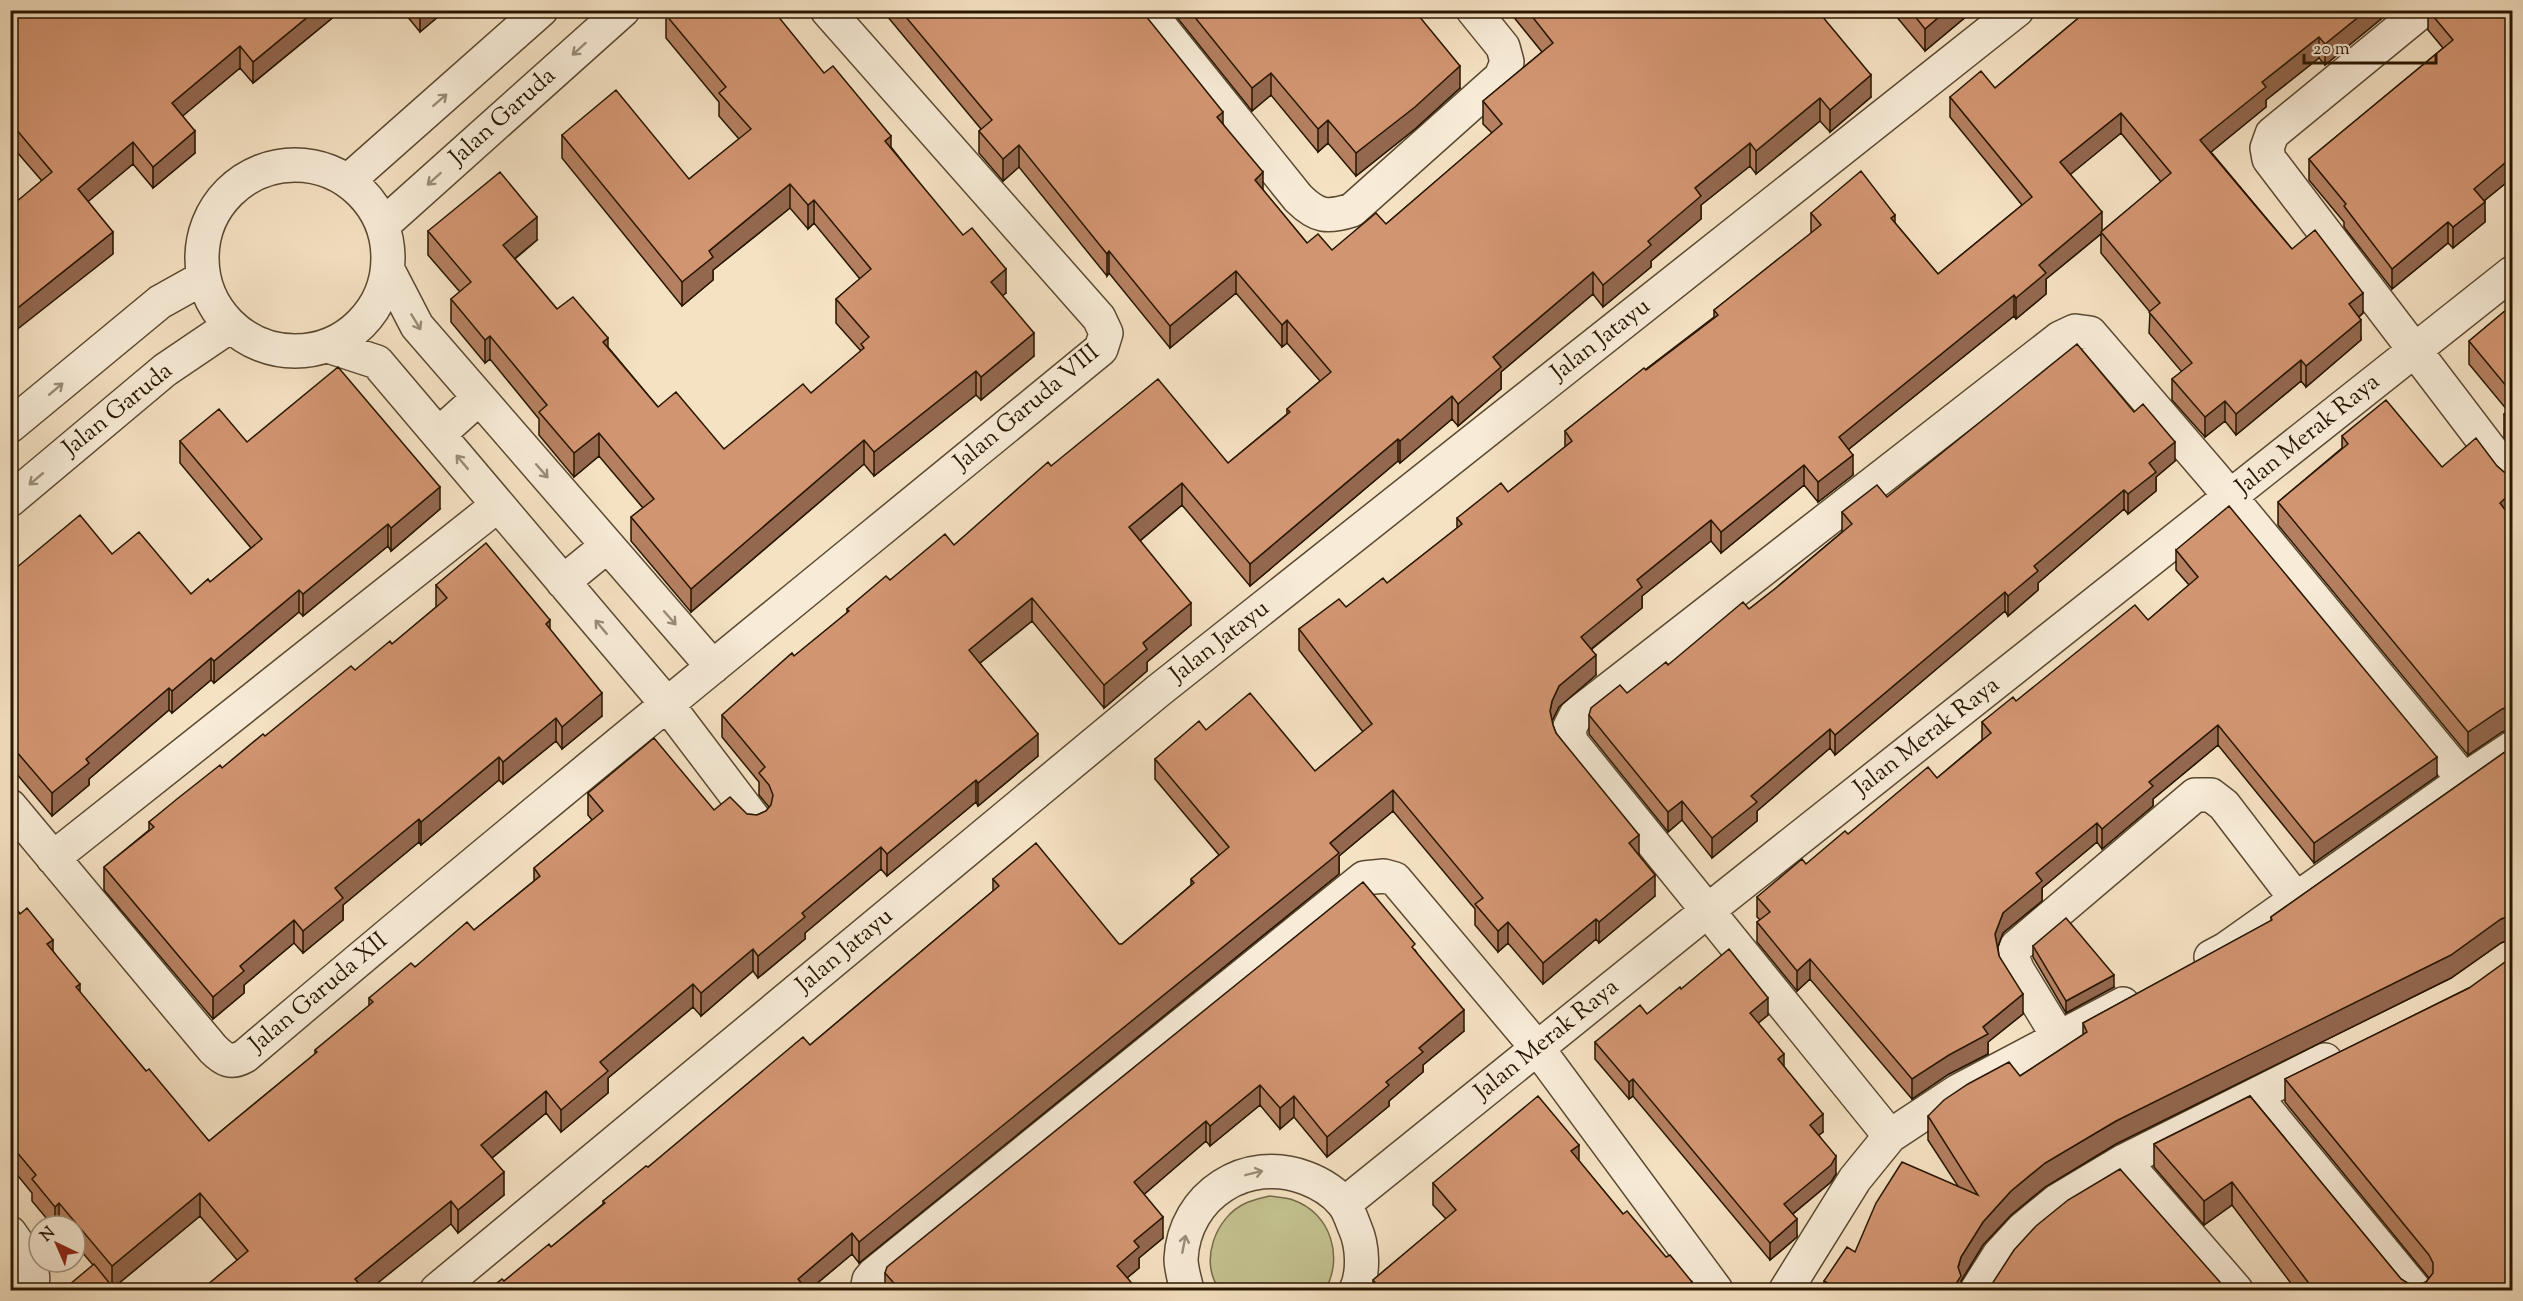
<svg xmlns="http://www.w3.org/2000/svg" width="2523" height="1301" font-family="'Sorts Mill Goudy',serif">
<rect width="100%" height="100%" fill="#f5e2c3"/>
<filter id="stains"><feTurbulence type="fractalNoise" baseFrequency=".00333" numOctaves="4"/><feColorMatrix values="0 0 0 0 .2 0 0 0 0 .09 0 0 0 0 .02 0 0 0 .5 -.17"/></filter>
<radialGradient id="worn" r=".72"><stop offset=".6" stop-color="#630" stop-opacity="0"/><stop offset="1" stop-color="#630" stop-opacity=".3"/></radialGradient>
<!-- green -->
<path fill="#c3c18f" stroke="#766c48" stroke-width="1.5" d="M1269 1196C1277 1197 1286 1197 1293 1200 1331 1213 1344 1258 1325 1290H1220C1198 1262 1216 1216 1246 1203 1253 1200 1262 1198 1269 1196Z"/>
<g fill="none" stroke-linecap="round" stroke-linejoin="round">
<!-- minor casing -->
<g stroke="#5b4931" stroke-width="36">
<path id="minor" d="M1147 10 1298 198C1317 217 1327 218 1352 210L1501 77 1507 62 1503 47 1473 10
M2423 10 2272 134 2267 148 2269 159 2512 478
M202 258a93 93 0 1 1 186 0a93 93 0 1 1-186 0Z
M349 180 541 10
M384 224 623 10
M388 270 417 326 713 667
M328 346 377 362 666 703 754 819
M10 426 160 302 203 278
M439 434 479 398
M10 500 165 370 230 326
M563 582 607 546
M10 806 213 1049C224 1060 231 1064 245 1056 527 816 815 584 1101 349L1106 333 1099 318 827 10
M53 858 498 505
M2211 957 2226 949 2464 780 2512 748
M2059 1038 2017 969 2013 958 2016 947 2195 795H2211L2224 805 2296 899
M2255 1096 2415 1290
M1890 1136 1571 742 1569 729 1576 715 2060 338 2075 331 2090 333 2213 476 2464 780
M2124 1161 2236 1290
M1344 1204 1706 912 2512 273
M10 1233C22 1251 38 1268 31 1290
M437 1290 1158 691 2017 10
M867 1290 869 1280 874 1274 1364 878 1384 876 1395 879 1538 1049 1716 1290
M1187 1290C1185 1281 1181 1269 1181 1259 1184 1195 1247 1155 1306 1178 1319 1183 1334 1192 1343 1203 1349 1210 1352 1221 1355 1228 1363 1246 1364 1273 1356 1290
M1786 1290 1855 1179 1890 1136 1958 1091 2123 1004
M1977 1290 1999 1255 2023 1229 2057 1201 2124 1161 2325 1060"/>
</g>
<!-- minor -->
<use href="#minor" stroke="#f8ecd8" stroke-width="33"/>
</g>
<!-- wall -->
<path fill="#b58061" stroke="#281600" stroke-width="1.5" fill-rule="evenodd" d="M10 10H342L253 83 240 68 182 116 195 153 153 188 133 164 88 201 113 254 42 181 10 144Z
M402 10H446L420 32Z
M882 10H1141L1223 124 1263 190 1307 243 1332 250 1386 224 1492 133 1483 124V101L1542 52 1508 10H1817L1871 97 1830 132 1820 121 1756 174 1750 166 1701 205V219L1651 261V267L1603 307 1593 294 1501 372V389L1458 426 1452 419 1400 463 1398 461 1250 586 1182 505 1140 541 1191 625 1147 662V671L1104 708 1032 621 980 663 1038 756 978 806 976 802 887 876 881 869 805 933V939L758 978 753 971 701 1016 693 1007 608 1078V1093L561 1132 546 1113 492 1158 504 1195 458 1233 451 1224 237 1260 200 1216 113 1288 93 1265 75 1244V1226H53L32 1201V1193L10 1166V902L53 951 80 993 146 1071 209 1141 315 1054V1050L369 1006V998L415 967 474 930 534 881V868L592 820 588 815V793L747 814 757 815 766 811 769 807 759 795V782L722 737V715L847 613V609L890 580 954 545 1051 466 1228 463 1287 414V409L1320 381 1287 343 1282 347 1236 293 1170 348 1109 273 1107 276 1019 167 1003 181 979 153V131L981 129Z
M1171 10H1414L1460 88 1415 129 1356 176 1328 143 1318 152 1271 95 1252 111Z
M1891 10H1974L1925 51Z
M2088 10H2392L2325 65 2319 58 2266 100V107L2211 152 2292 249 2363 313 2359 317 2361 340 2306 387 2301 381 2236 435 2225 421 2205 437 2172 400V379L2182 372 2149 333 2150 312 2101 253V234L2046 279V294L2016 319 2014 316 1849 449 1853 475 1818 502 1804 485 1721 553 1711 541 1642 596V608L1592 649 1596 675 1559 707 1552 721 1553 725 1556 733 1639 855 1655 896 1599 943 1596 939 1543 984 1508 943 1498 952 1475 925V909L1393 811 1339 856V874L859 1263 852 1254 809 1290H488L504 1281 551 1247 603 1204V1201L810 1045 993 891V879L1119 944H1122L1191 885V879L1219 855 1155 779V759L1206 730 1315 771 1363 732 1299 650V629L1346 607 1387 583 1457 528V518L1508 492 1565 447V431L1714 317V310L1811 234V213L1895 223 1938 274 2022 205 1950 117V97L1995 88ZM2121 133 2161 182 2102 231 2070 174Z
M2428 10H2512V178L2484 201 2485 222 2453 248 2448 243 2392 289 2344 227V222L2309 180V159L2443 48 2428 30Z
M666 15 824 73 891 147 1006 293 1002 295 1034 356 981 400 976 395 874 476 864 464 691 612 631 541V517L643 508 599 456 574 477 539 435V419L490 359 485 363 451 322V299L460 292 428 255V231L537 240 515 259 557 309 608 347 658 407 724 449 811 393 861 351 836 323V299L860 279 814 223 808 229 790 208 713 270V280L682 306 562 158V135L689 179 739 139 719 116V102L666 38Z
M2512 305V448L2504 437V414L2508 411 2469 364V341Z
M2342 436 2442 467 2497 466 2504 472 2512 473V515L2511 517 2512 519V730L2502 732 2468 755 2278 525V502L2342 448Z
M180 441 247 442 440 509 391 551 388 546 303 616 299 612 214 683 211 680 172 713 169 710 89 779V785L52 816 10 766V573L112 554 191 594 210 582 251 548 180 463Z
M2175 461 2156 477V491L2128 514 2124 509 2038 583V590L2008 616 2005 611 1835 755 1830 748 1757 811V821L1712 858 1682 820 1668 832 1589 734V715L1627 693 1749 609 1776 588 1842 532V512L1887 497Z
M2176 550 2437 776 2314 863 2218 745 2153 799V806L2102 849 2097 842 2042 888V901L2003 933 1998 947 1999 956 2023 1014 1988 1042V1054L1949 1074 1912 1099 1810 979 1797 991 1757 942V922L1760 920 1757 917V897L1806 864 1848 834 1937 778 1982 740V722L2148 620 2189 585 2176 570Z
M436 585 550 630 602 716 562 749 556 741 503 784 499 780 421 845 419 842 343 905V920L303 953 294 943 244 985V993L213 1019 104 890V867L149 830V822L392 644 436 607Z
M2512 747V940L2510 939 2501 943 2451 978 2116 1144 2045 1187 2011 1215 1983 1245 1961 1281V1290H1824V1281L1855 1252 1958 1186 1928 1140V1116L2020 1076 2083 1035V1023L2271 921V917Z
M2033 946 2114 987 2066 1013 2033 957Z
M1415 950 1464 1031 1423 1065V1072L1389 1101V1106L1327 1157 1294 1117 1280 1129 1260 1105 1210 1146 1206 1141 1144 1194 1163 1238 1139 1258V1268L1127 1278 1136 1290H885V1273Z
M2469 988 2512 1290H2296L2232 1205 2204 1225 2154 1167V1144L2250 1096 2401 1279 2409 1284 2418 1285 2426 1282 2429 1278 2285 1102V1079Z
M1681 989 1768 1015 1758 1023 1823 1132 1819 1135 1836 1174 1831 1182 1793 1214 1797 1237 1770 1260 1633 1096 1629 1099 1595 1059V1042L1647 1014Z
M1579 1161 1623 1214 1692 1290H1373V1280L1446 1219 1433 1205V1183Z"/>
<!-- shaded-wall -->
<path fill="#93684f" stroke="#281600" stroke-width="1.5" d="M316 10H342L253 83V62Z
M446 10 420 32V11Z
M1947 10H1974L1925 51V29Z
M2367 10H2392L2325 65V44Z
M2319 37V58L2266 100V107L2200 161V140L2262 82Z
M240 46V68L172 125V103Z
M1460 66V88L1415 129 1356 176V153Z
M1271 73V95L1252 111V88Z
M1871 75V97L1830 132V110Z
M1820 98V121L1756 174V151Z
M1223 112V135L1217 117Z
M2121 113V133L2060 183V162Z
M1328 120V143L1318 152V129Z
M195 131V153L153 188V167Z
M891 136V160L885 141Z
M133 142V164L78 210V189Z
M1750 143V166L1701 205V219L1651 261V267L1603 307V285L1648 241 1695 188Z
M2512 144V178L2474 209V189L2507 149Z
M1019 145V167L1003 181V159Z
M1263 172V195L1255 180Z
M790 184V208L713 270V280L682 306V282L709 251Z
M814 200V223L808 229V205Z
M2485 202V222L2453 248V227Z
M2102 212V233L2046 279V294L2016 319V298L2039 265Z
M1895 215V235L1891 218Z
M537 217V240L503 268V245Z
M2448 222V243L2392 289V269Z
M113 232V254L10 335V314Z
M1109 251V273L1107 276V254Z
M1006 269V293L991 305V282Z
M1236 271V293L1170 348V326Z
M1593 272V294L1501 372V389L1458 426V404L1493 357Z
M2363 293V313L2349 325V304Z
M2014 295V316L1839 457V437Z
M1287 320V343L1282 347V325Z
M2361 320V340L2306 387V366Z
M1034 333V356L981 400V377Z
M490 336V359L485 363V340Z
M608 338V362L603 342Z
M2301 360V381L2236 435V414Z
M976 371V395L874 476V452Z
M1452 396V419L1400 463V441Z
M2225 401V421L2205 437V417Z
M599 433V456L574 477V453Z
M1398 439V461L1250 586V564Z
M864 440V464L691 612V589Z
M2175 442V461L2156 477V491L2128 514V494L2149 463Z
M1853 455V475L1818 502V482Z
M1804 465V485L1721 553V532Z
M2512 479V515L2500 526V503L2511 480Z
M1182 483V505L1129 550V527Z
M440 487V509L391 551V528Z
M2124 490V509L2038 583V590L2008 616V596L2034 566Z
M1711 520V541L1642 596V608L1581 657V637L1637 580Z
M388 524V546L303 616V594Z
M299 590V612L214 683V661Z
M2005 592V611L1835 755V735Z
M1032 598V621L969 672V650Z
M1191 603V625L1147 662V671L1104 708V685L1143 643Z
M550 620V643L546 624Z
M1596 655V675L1559 707 1552 721 1550 711 1552 701 1559 686Z
M211 658V680L172 713V691Z
M169 688V710L89 779V785L52 816V793L86 759Z
M602 693V716L562 749V727Z
M2511 706V729L2502 732 2468 755V732L2502 709Z
M556 718V741L503 784V762Z
M2218 725V745L2153 799V806L2102 849V829L2149 782Z
M1830 729V748L1757 811V821L1712 858V838L1751 796Z
M1038 734V756L978 806V783Z
M499 757V780L421 845V822Z
M2437 757V776L2314 863V843Z
M976 780V802L887 876V854Z
M1393 790V811L1339 856V874L859 1263V1242Z
M1682 801V820L1668 832V812Z
M419 819V842L343 905V920L303 953V931L335 888Z
M2097 823V842L2042 888V901L2003 933 1995 954V934L2003 913 2036 873Z
M1639 835V856L1629 843Z
M881 847V869L805 933V939L758 978V956L802 913Z
M1655 875V896L1599 943V922Z
M2510 916V939L2501 943 2451 978 2116 1144 2045 1187 2011 1215 1983 1245 1961 1281V1290H1952L1961 1257 1983 1222 2011 1191 2045 1163 2116 1121 2501 919Z
M1596 919V939L1543 984V963Z
M294 920V943L244 985V993L213 1019V997L240 966Z
M1508 922V943L1498 952V931Z
M53 940V962L47 944Z
M753 949V971L701 1016V993Z
M1810 959V979L1797 991V971Z
M2114 975V987L2066 1013V1001Z
M80 984V1006L76 987Z
M693 984V1007L608 1078V1093L561 1132V1110L600 1062Z
M2023 994V1014L1988 1042V1054L1949 1074 1912 1099V1079L1983 1027Z
M1768 998V1015L1750 1030V1013Z
M1464 1010V1031L1423 1065V1072L1389 1101V1106L1327 1157V1137L1386 1082 1419 1048Z
M1784 1054V1071L1778 1059Z
M1633 1079V1096L1629 1099V1082Z
M1260 1085V1105L1210 1146V1126Z
M546 1091V1113L481 1167V1145Z
M1294 1096V1117L1280 1129V1108Z
M1823 1114V1132L1810 1142V1125Z
M1206 1121V1141L1134 1203V1182Z
M1579 1145V1167L1571 1151Z
M1836 1156V1174L1831 1182 1784 1221V1204Z
M504 1172V1195L458 1233V1210Z
M2232 1182V1205L2204 1225V1201Z
M200 1193V1216L112 1289V1266Z
M451 1201V1224L369 1290H355V1279Z
M59 1203V1225L55 1226V1207Z
M1163 1217V1238L1139 1258V1268L1117 1286V1266L1134 1241Z
M1797 1219V1237L1770 1260V1243Z
M852 1233V1254L809 1290H798V1279Z
M1692 1282V1290H1687V1286Z"/>
<!-- building -->
<path fill="#d29571" stroke="#281600" stroke-width="1.5" d="M10 10H316L253 62 240 46 172 103 195 131 153 167 133 142 78 189 113 232 10 314V207L52 172 10 122Z
M671 10H773L824 73 833 66 891 136 885 141 963 235 972 228 1006 269 991 282 1034 333 981 377 976 371 874 452 864 440 691 589 631 517 654 499 599 433 574 453 539 412 547 405 490 336 485 340 451 299 471 282 428 231 500 172 537 217 503 245 557 309 573 297 608 338 603 342 658 407 676 392 724 449 803 384 811 393 864 348 861 344 869 337 836 299 871 269 814 200 808 205 790 184 709 251 713 257 682 282 562 135 616 90 689 179 751 129 719 93 726 87 666 15Z
M900 10H1141L1223 112 1217 117 1263 172 1255 180 1307 243 1318 234 1332 250 1376 213 1386 224 1502 124 1483 101 1553 43 1527 10H1817L1871 75 1830 110 1820 98 1756 151 1750 143 1695 188 1701 196 1648 241 1651 245 1603 285 1593 272 1493 357 1501 367 1458 404 1452 396 1400 441 1398 439 1250 564 1182 483 1129 527 1191 603 1143 643 1147 649 1104 685 1032 598 969 650 1038 734 978 783 976 780 887 854 881 847 802 913 805 917 758 956 753 949 701 993 693 984 600 1062 608 1071 561 1110 546 1091 481 1145 504 1172 458 1210 451 1201 355 1279 365 1290H201L248 1251 200 1193 112 1266 59 1203 55 1207 32 1179 36 1175 10 1144V902L20 914 27 908 53 940 47 944 80 984 76 987 146 1071 149 1069 209 1141 317 1052 315 1050 373 1002 369 998 411 963 415 967 467 922 474 930 540 876 534 868 603 811 588 793 654 738 714 810 730 797 747 814 757 815 766 811 771 805 773 795 769 785 759 773 765 767 722 715 792 653 794 656 849 611 847 609 886 576 890 580 945 534 954 545 1048 462 1051 466 1158 379 1228 463 1290 412 1287 409 1331 372 1287 320 1282 325 1236 271 1170 326 1109 251 1107 254 1019 145 1003 159 979 131 992 120Z
M1189 10H1414L1460 66 1415 107 1356 153 1328 120 1318 129 1271 73 1252 88Z
M1910 10H1947L1925 29Z
M2088 10H2367L2325 44 2319 37 2262 82 2266 87 2200 140 2292 249 2315 230 2363 293 2349 304 2361 320 2306 366 2301 360 2236 414 2225 401 2205 417 2172 379 2192 363 2149 312 2160 303 2101 232 2171 173 2121 113 2060 162 2102 212 2039 265 2046 273 2016 298 2014 295 1839 437 1853 455 1818 482 1804 465 1721 532 1711 520 1637 580 1642 587 1581 637 1596 655 1559 686 1552 701 1550 711 1553 725 1556 733 1639 835 1629 843 1655 875 1599 922 1596 919 1543 963 1508 922 1498 931 1475 904 1483 898 1393 790 1330 843 1339 853 859 1242 852 1233 798 1279 807 1290H488L502 1279 504 1281 549 1244 551 1247 605 1203 603 1201 646 1166 648 1167 803 1037 810 1045 999 886 993 879 1036 843 1119 944H1122L1194 883 1191 879 1229 847 1155 759 1199 721 1206 730 1250 693 1315 771 1372 724 1299 629 1339 599 1346 607 1383 578 1387 583 1462 524 1457 518 1501 483 1508 492 1572 441 1565 431 1644 368 1646 370 1718 315 1714 310 1821 225 1811 213 1861 171 1895 215 1891 218 1938 274 2032 197 1950 97 1981 71 1995 88Z
M2428 10H2512V144L2507 149 2512 157 2474 189 2485 202 2453 227 2448 222 2392 269 2344 206 2346 204 2309 159 2453 40Z
M2512 305V393L2469 341Z
M2077 344 2134 412 2143 404 2175 442 2149 463 2156 472 2128 494 2124 490 2034 566 2038 571 2008 596 2005 592 1835 735 1830 729 1751 796 1757 802 1712 838 1682 801 1668 812 1589 715 1591 708 1620 685 1627 693 1666 662 1668 665 1743 602 1749 609 1776 588 1852 524 1842 512 1877 485 1887 497Z
M338 367 440 487 391 528 388 524 303 594 299 590 214 661 211 658 172 691 169 688 86 759 89 763 52 793 10 744V573L80 515 112 554 139 532 191 594 208 579 210 582 262 539 180 441 219 409 247 442Z
M2386 400 2442 467 2476 438 2497 466 2504 472 2512 473V479L2511 480 2512 483V492L2500 503 2512 519V706L2502 709 2468 732 2278 502 2348 444 2342 436Z
M2512 407V425L2504 414Z
M2229 506 2437 757 2314 843 2218 725 2149 782 2153 786 2102 829 2097 823 2036 873 2042 881 2003 913 1995 934 1999 956 2023 994 1983 1027 1988 1034 1949 1055 1912 1079 1810 959 1797 971 1757 922 1770 912 1757 897 1802 859 1806 864 1845 831 1848 834 1928 767 1937 778 1991 733 1982 722 2013 697 2016 701 2135 605 2148 620 2198 577 2176 550Z
M486 543 550 620 546 624 602 693 562 727 556 718 503 762 499 757 421 822 419 819 335 888 343 898 303 931 294 920 240 966 244 971 213 997 104 867 154 827 149 822 177 799 220 765 222 768 263 734 265 736 351 666 355 670 390 641 392 644 447 598 436 585Z
M2512 747V917L2510 916 2501 919 2451 955 2116 1121 2045 1163 2011 1191 1983 1222 1961 1257 1958 1267 1961 1276 1952 1290H1827L1831 1285 1824 1281 1847 1247 1855 1252 1876 1203 1902 1162 1978 1195 1928 1116 1944 1100 1968 1084 2009 1062 2020 1076 2087 1032 2083 1023 2272 920 2271 917Z
M1363 882 1415 944 1412 947 1464 1010 1419 1048 1423 1052 1386 1082 1389 1085 1327 1137 1294 1096 1280 1108 1260 1085 1210 1126 1206 1121 1134 1182 1163 1217 1134 1241 1139 1247 1117 1266 1136 1288 1133 1290H900L885 1273 887 1267Z
M2066 918 2114 975 2066 1001 2033 946Z
M1729 949 1768 998 1750 1013 1784 1054 1778 1059 1823 1114 1810 1125 1836 1156 1831 1165 1784 1204 1797 1219 1770 1243 1633 1079 1629 1082 1595 1042 1640 1005 1647 1014 1680 987 1681 989Z
M2512 957V1290H2314L2232 1182 2204 1201 2154 1144 2250 1096 2401 1279 2409 1284 2418 1285 2426 1282 2433 1273V1263L2429 1255 2285 1079 2469 988Z
M1538 1096 1579 1145 1571 1151 1623 1214 1627 1211 1666 1257 1670 1255 1692 1282 1687 1286 1691 1290H1382L1373 1280 1456 1210 1433 1183Z
M2120 1169 2227 1290H1983H1985L1992 1284 2014 1250 2036 1226 2068 1200Z
M94 1264 115 1290H63Z"/>
<!-- one-way arrows -->
<defs><path id="oneway-shaft" d="M-6 0H5M1.5-3L5.5 0L1.5 3" fill="none" stroke-width="1.6" stroke-linecap="round" stroke-linejoin="round" transform="scale(1.5)"/></defs>
<g stroke="#9a8c77">
<use href="#oneway-shaft" transform="translate(579 49) rotate(138)"/>
<use href="#oneway-shaft" transform="translate(440 100) rotate(-41)"/>
<use href="#oneway-shaft" transform="translate(434 179) rotate(138)"/>
<use href="#oneway-shaft" transform="translate(416 322) rotate(59)"/>
<use href="#oneway-shaft" transform="translate(56 389) rotate(-40)"/>
<use href="#oneway-shaft" transform="translate(462 462) rotate(-130)"/>
<use href="#oneway-shaft" transform="translate(542 471) rotate(49)"/>
<use href="#oneway-shaft" transform="translate(36 479) rotate(140)"/>
<use href="#oneway-shaft" transform="translate(670 618) rotate(49)"/>
<use href="#oneway-shaft" transform="translate(601 627) rotate(-130)"/>
<use href="#oneway-shaft" transform="translate(1254 1173) rotate(-14)"/>
<use href="#oneway-shaft" transform="translate(1184 1244) rotate(-79)"/>
</g>
<g text-anchor="middle" dominant-baseline="central" stroke-width="4.5" stroke-linejoin="round" paint-order="stroke">
<!-- street labels -->
<g font-size="24" fill="#281600" stroke="#f8ecd8">
<text transform="translate(503 117) rotate(-42)">Jalan Garuda</text>
<text transform="translate(1601 340) rotate(-38)">Jalan Jatayu</text>
<text transform="translate(1027 408) rotate(-40)">Jalan Garuda VIII</text>
<text transform="translate(118 410) rotate(-39)">Jalan Garuda</text>
<text transform="translate(2308 435) rotate(-39)">Jalan Merak Raya</text>
<text transform="translate(1220 642) rotate(-38)">Jalan Jatayu</text>
<text transform="translate(1927 737) rotate(-38)">Jalan Merak Raya</text>
<text transform="translate(845 951) rotate(-40)">Jalan Jatayu</text>
<text transform="translate(319 993) rotate(-40)">Jalan Garuda XII</text>
<text transform="translate(1547 1040) rotate(-39)">Jalan Merak Raya</text>
</g>
</g>
<!-- margin -->
<rect width="2523" height="1301" fill="none" stroke="#f5e2c3" stroke-width="36"/>
<rect x="12" y="12" width="2499" height="1277" fill="none" stroke="#281600" stroke-width="3"/>
<rect x="18" y="18" width="2487" height="1265" fill="none" stroke="#281600" stroke-width="1.5"/>
<!-- north arrow -->
<g transform="translate(57 1244) rotate(316)"><circle r="28" fill="#f8ecd8" stroke="#a59682" stroke-width="1.5"/>
<path d="M0-4.5L10 22L0 15L-10 22Z" fill="#8f2418"/>
<text y="-9" font-size="16" font-weight="bold" text-anchor="middle" fill="#281600">N</text>
</g>
<!-- scale -->
<path d="M2304 54v9h132v-9" fill="none" stroke="#281600" stroke-width="3"/>
<text x="2313" y="54" font-size="18" fill="#281600" stroke="#f8ecd8" stroke-width="4.5" paint-order="stroke">20 m</text>
<rect width="100%" height="100%" filter="url(#stains)"/>
<rect width="100%" height="100%" fill="url(#worn)"/>
</svg>
